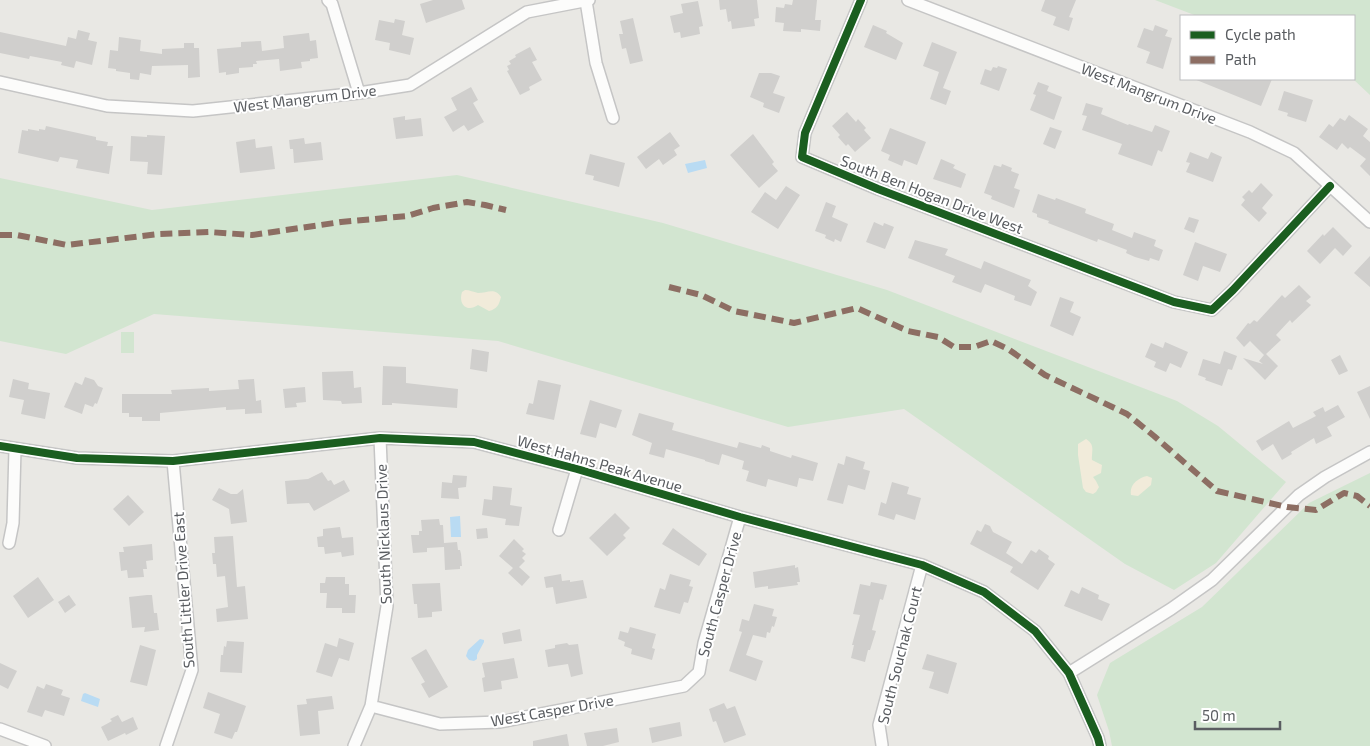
<svg xmlns="http://www.w3.org/2000/svg" width="1370" height="746" font-family="'Exo 2',sans-serif">
<rect width="100%" height="100%" fill="#e9e8e4"/>
<!-- green -->
<path fill="#d2e5d0" d="M1155 0H1370V95L1353 79 1354 16H1197Z
M457 175 663 223 887 290 1177 401 1218 426 1286 482 1216 563 1174 590 1125 564 904 409 788 427 498 341 154 314 66 354 0 341V178L152 210Z
M134 332V353H121V332Z
M1370 473V746H1112L1109 731 1097 695 1110 663 1202 607 1309 503Z"/>
<!-- sand -->
<path fill="#f1ebda" d="M465 290C470 290 473 292 478 293 487 293 495 287 501 297 499 305 497 309 489 311L478 305C467 313 458 304 462 292Z
M1086 439C1096 445 1091 452 1092 460L1102 465 1101 473 1093 477 1096 481 1099 487 1096 492 1093 494 1086 492 1083 488 1078 455V444Z
M1147 476 1152 478 1151 485 1138 496 1131 495C1129 485 1138 478 1147 476Z"/>
<!-- water -->
<path fill="#b9dbf3" d="M705 160 707 168 688 173 685 164Z
M460 516 461 537H451L450 517Z
M480 639 484 640V642L477 655V659L474 661 469 660 466 656 468 650Z
M85 693 100 699 98 707 81 701 83 694Z"/>
<!-- building -->
<path fill="#d0cfcd" d="M433 0H462L465 9 426 23 420 4Z
M719 0H757L759 18 754 19 755 26 732 29 731 21 728 22 726 9 720 10Z
M793 0H817L815 20H821L820 31 801 29V32L783 31 784 23 775 22 776 7 784 8 785 4 792 5Z
M1045 0H1076L1069 17 1073 18 1069 31 1053 25 1056 17 1041 11Z
M698 1 703 26 699 27 700 34 681 38 680 32 674 33 670 16 683 13 681 4Z
M633 18 643 61 630 64 626 48 622 49 619 34H623L620 21Z
M395 19 405 21 402 35 414 38 410 55 389 50 390 43 375 40 379 20 394 23Z
M873 25 887 31 886 33 903 43 896 60 864 47Z
M1155 25 1168 30 1165 36 1172 38 1163 69 1146 63 1150 52 1137 47 1144 28 1153 31Z
M78 30 90 33 88 40 97 42 92 65 76 61 74 68 61 65 62 62 30 56 29 59 0 53V32L66 46 68 37 76 39Z
M309 33 310 41 316 40 318 58 310 59V61L301 62 302 68 280 71 279 59 256 61 257 64H253V67L239 68V73L226 75V72L219 73 217 49 241 47V42L261 41 262 51 284 48 283 36Z
M119 37 141 40 140 51 162 54V49L184 48V43H194V48H199L200 77 188 78V65L152 66 151 75 140 73 139 80 130 79V73L116 71V69L108 68 110 50 118 51Z
M932 42 957 52 943 88 951 91 946 105 930 99 939 72 923 66Z
M530 47 537 60 532 62 542 80 529 87 530 90 520 95 507 71 509 70 507 66 511 64 509 61 516 57 515 55Z
M998 66 1007 69 999 91 980 84 985 69 991 71 993 67 997 68Z
M759 73H771L780 76 773 93 785 97 779 113 763 107 764 103 750 97Z
M1194 79H1272L1261 106Z
M1038 82 1049 86 1047 91 1062 97 1054 120 1030 110 1036 95 1033 94Z
M471 87 478 100 473 103 484 122 468 131 464 125 453 132 444 117 457 110 451 98Z
M1284 91 1313 100 1306 122 1287 116 1288 113 1278 110Z
M1086 103 1103 108 1101 114 1128 125 1129 124 1152 132 1155 125 1170 131 1162 152 1158 150 1152 166 1118 154 1122 144 1082 130 1087 116 1082 115Z
M847 112 856 122 858 119 866 128 864 130 871 138 855 152 848 144 846 146 838 137 840 135 832 126Z
M1349 115 1368 129 1363 136 1370 142V176L1360 166 1366 159 1350 147 1348 149 1342 143 1337 150 1319 137 1329 124 1333 127 1340 118 1345 121Z
M405 116V120L421 118 423 136 396 139 393 118Z
M46 126 96 137V140L108 142 107 146H113L109 174 76 168 78 160 60 157 58 162 18 153 22 130 28 131V129L39 131V129L45 130Z
M1050 127 1062 131 1055 149 1043 144Z
M890 128 926 142 917 165 904 160 902 166 888 160 890 155 881 151Z
M670 132 680 146 674 150 677 155 663 165 659 159 646 169 637 157Z
M753 134 774 162 772 164 778 171 759 188 730 155Z
M147 135 165 136 162 175 147 174 148 162 130 161 131 136 147 137Z
M304 138 305 144 321 142 323 160 294 163 293 149H290L289 140Z
M255 139 256 148 272 146 275 169 240 173 236 142Z
M1190 152 1208 159 1211 152 1222 157 1213 182 1186 172 1190 163 1186 162Z
M590 154 625 163 619 187 593 180 594 176 585 174Z
M941 159 955 165 953 168 966 174 961 188 933 179Z
M1002 164 1012 168 1011 171 1019 174 1014 188 1020 190 1014 208 991 199 992 196 984 193 994 165 1001 167Z
M1261 183 1273 195 1262 208 1267 213 1259 222 1241 205 1245 200 1242 197 1249 190 1252 193Z
M786 186 800 195 778 229 751 212 765 192 776 200Z
M1038 194 1055 200 1056 198 1086 209 1085 213 1114 224 1112 230 1132 238 1134 232 1156 240 1154 246 1163 250 1159 261 1150 258 1149 261 1135 257 1126 253 1127 250 1098 239 1097 242 1048 223 1049 221 1037 217V214L1032 212Z
M826 202 836 206 832 217 848 224 841 242 835 239 834 242 825 238 826 235 815 231Z
M1189 217 1199 220 1194 233 1184 229Z
M874 222 883 226 884 223 894 227 885 249 866 242Z
M1333 227 1352 246 1343 256 1335 248 1320 264 1307 251 1323 234 1324 236Z
M915 240 948 249 945 255 981 269 984 261 1031 280 1028 286 1037 292 1031 306 1014 300 1015 296 985 284 981 293 952 282 955 276 908 258Z
M1195 242 1227 254 1220 272 1203 266 1198 281 1183 275Z
M1370 256V287L1354 273Z
M1299 285 1311 297 1306 301 1311 305 1292 323 1290 320 1276 335 1281 340 1266 354 1278 366 1265 380 1243 358 1263 364 1259 361 1264 355 1250 341 1244 347 1236 338 1248 323 1250 324 1254 320 1257 322 1282 295 1285 298Z
M1060 297 1074 302 1070 312 1081 317 1073 336 1050 326Z
M1165 342 1188 352 1181 368 1170 363 1166 372 1154 367 1156 362 1145 357 1151 343 1163 348Z
M472 349 489 352 487 372 470 369Z
M1224 351 1237 356 1232 370 1228 369 1222 386 1205 380 1206 378 1198 375 1203 359 1220 364Z
M1340 355 1348 371 1339 375 1331 360Z
M383 366 406 367V383L458 389 457 408 392 403V405H382Z
M353 371 354 388 361 387 362 403 342 404 341 401 323 400 322 372Z
M85 377 94 380 98 386 103 388 97 404 95 403 93 407 85 404 82 414 64 407 75 382 82 385Z
M13 379 29 383 28 389 50 393 45 419 21 414 24 400 9 397Z
M254 379 256 401 261 400 262 413 245 414V409L226 410V407L160 413V421H142V417H129V413H122V394H172L171 390 209 388V391L239 389 238 380Z
M538 380 561 385 554 420 526 414 529 403 533 404Z
M1370 386V419L1357 392Z
M305 387 306 402 296 403 297 407 285 408 283 389Z
M590 400 622 410 616 428 600 423 596 438 580 434Z
M1338 405 1345 417 1327 427 1332 436 1316 444 1314 438 1291 452 1292 454 1282 460 1273 444 1262 451 1256 441 1289 421 1293 428 1316 416 1313 412 1323 407 1325 412Z
M639 413 674 423 672 430 737 448 739 442 761 448 762 445 770 448V451L791 458 792 455 818 463 813 481 799 478 797 487 768 479 766 487 746 481 749 471 742 469 744 461 722 454 719 465 705 461V460L666 449 664 458 649 454 652 443 632 435Z
M846 456 865 462 863 469 870 471 865 490 848 485 843 504 827 500 838 463 844 465Z
M322 472 328 481 331 480 334 485 344 480 350 491 314 511 309 503 287 504 285 481 308 479Z
M453 475 467 476 466 487 458 488 459 499 441 498 442 482 452 483Z
M892 482 909 487 907 494 921 498 915 520 896 514 894 520 878 515 881 502 886 504Z
M493 486 512 488 510 505 522 507 519 526 505 525 506 519 482 515 484 499 492 500Z
M219 488 231 494H237L243 489 247 522 231 524 229 509 212 500Z
M128 495 144 512 129 526 113 509Z
M615 513 630 528 623 535 626 538 607 556 589 538Z
M439 519 440 525H443L444 543 457 542 458 550H460L461 554 462 566H460V569L445 570 444 547 427 548V552L413 553 411 535H419V531H422L421 520Z
M985 524 990 526 993 532 1012 542 1006 553 1022 564 1031 550 1036 553 1039 549 1049 556 1048 559 1055 564 1038 590 1010 572 1013 567 970 544 977 530 981 532Z
M340 527 342 538 353 537 354 555 342 557 341 552 325 554 324 547H318L317 537 323 536V529Z
M487 528 488 538 477 539 476 529Z
M673 528 707 554 699 566 662 544Z
M233 536 237 587 245 586 248 619 217 622 216 609 228 607 225 576 217 577 216 564H213L212 553H215L214 537Z
M514 539 524 549 522 551 526 554 522 558 525 561 519 567 530 577 522 586 508 573 513 568 499 556Z
M152 544 153 560 146 561 147 569H143L144 577 128 578 127 570 121 571 119 552H124L123 547Z
M795 565V568L798 567 800 582H797L798 585 768 589V586L755 588 753 572Z
M561 574 562 581 570 580V582L583 580 587 598 556 604 553 587 546 588 544 577Z
M670 574 691 580 689 586 693 587 688 603 684 602 680 614 654 607 660 588 665 590Z
M38 577 54 600 28 618 13 596Z
M326 577H345V584H349V595H356L355 613H342V608H326L327 593H320V583H325Z
M871 582 887 585 883 600 880 599 872 630 876 631 870 650H868L865 662 851 658 854 645H852L860 615 853 614 860 584 870 586Z
M440 583 442 611 432 612V617L418 618 417 604H414L412 584Z
M1082 587 1099 595 1098 599 1110 604 1102 621 1064 606 1071 590 1079 594Z
M69 595 76 605 65 613 58 602Z
M147 595H152L154 613H157L159 630 144 632 145 627 132 628 129 597Z
M754 604 774 609 772 616 777 617 774 627 772 626 770 633 767 632 766 638 753 635 746 655 763 661 756 681 729 671 742 632 739 631 742 619 749 621Z
M630 627 656 634 652 648 655 649 652 660 631 654 632 649 624 646 625 642 618 639 620 631 628 633Z
M520 629 522 641 504 644 502 633Z
M339 638 354 643 349 661 339 658 332 677 316 672 325 643 337 647Z
M227 641 244 642 242 673 220 672 221 655H223L224 646 226 647Z
M567 643 569 645 578 644 583 674 571 677 568 664 548 667 545 650 555 648V645Z
M140 645 156 650 147 686 130 682Z
M426 649 448 687 429 698 421 684 425 682 411 658Z
M927 654 957 663 948 694 929 688 934 672 922 669Z
M514 658 518 678 501 681 502 689 484 692 482 678 485 677 482 663Z
M0 663 17 671 8 689 0 685Z
M46 684 63 690 61 695 70 698 64 716 45 710 42 717 27 712 37 686 44 689Z
M208 692 246 706 237 732H235L232 739 214 733 220 714 203 708Z
M332 696 334 709 318 711 320 734 300 736 297 705 307 704 306 699Z
M724 703 727 709 735 706 746 735 724 743 716 721 713 722 709 709Z
M118 715 122 722 133 717 138 729 126 735 125 733 108 741 101 727 112 721 110 719Z
M680 722 682 736 652 743 649 728Z
M617 728 619 742 603 746H587L584 733Z
M567 734 569 746H533V741Z"/>
<g fill="none" stroke-linecap="round" stroke-linejoin="round">
<!-- minor casing -->
<g stroke="#c5c5c5" stroke-width="14">
<path id="minor" d="M328 0 332 4 359 93
M861 0 805 133 802 157 878 189 1174 302 1212 310 1233 290 1330 186
M908 0 1250 132 1294 153 1370 222
M586 1 596 63 613 118
M0 82 107 106 193 111 359 93 410 85 527 12 589 0
M0 446 77 458 173 461 380 438 474 442 577 469 740 517 922 565 984 592 1035 631 1069 673 1098 738 1100 746
M559 530 577 469
M9 543 13 523 15 449
M1069 673 1171 609 1212 580 1299 495 1325 477 1370 452
M371 706 440 724 500 722 684 686 699 672 704 643 740 517
M0 729 45 746
M882 745 879 725 922 565
M166 746 192 670 173 461
M354 746 371 706 387 606 380 438"/>
</g>
<!-- minor -->
<use href="#minor" stroke="#fcfcfb" stroke-width="11"/>
<!-- quiet -->
<path stroke="#8d6e63" stroke-width="6" stroke-dasharray="12 6" stroke-linecap="butt" d="M0 235H17L67 245 159 234 209 232 252 235 341 222 407 216 433 208 467 202 485 205 506 210
M669 287 701 295 734 311 794 323 857 308 908 331 938 337 954 347H974L991 341 1008 349 1045 375 1127 414 1154 436 1217 491 1287 507 1316 510 1344 493 1357 496 1370 506"/>
<!-- cycleway casing -->
<g stroke="#fff" stroke-width="11">
<path id="cycleway" d="M861 0 805 133 802 157 878 189 1174 302 1212 310 1233 290 1330 186
M0 446 77 458 173 461 380 438 474 442 577 469 740 517 922 565 984 592 1035 631 1069 673 1098 738 1100 746"/>
</g>
<!-- cycleway -->
<use href="#cycleway" stroke="#1b5e20" stroke-width="8"/>
</g>
<g text-anchor="middle" dominant-baseline="central" stroke-width="4" stroke-linejoin="round" paint-order="stroke">
<!-- street labels -->
<g font-size="15" fill="#5a5d61" stroke="#fff">
<text transform="translate(1149 93) rotate(21)">West Mangrum Drive</text>
<text transform="translate(305 98) rotate(-7)">West Mangrum Drive</text>
<text transform="translate(932 194) rotate(21)">South Ben Hogan Drive West</text>
<text transform="translate(600 463) rotate(16)">West Hahns Peak Avenue</text>
<text transform="translate(383 534) rotate(-92)">South Nicklaus Drive</text>
<text transform="translate(183 590) rotate(-94)">South Littler Drive East</text>
<text transform="translate(719 594) rotate(-75)">South Casper Drive</text>
<text transform="translate(899 655) rotate(-76)">South Souchak Court</text>
<text transform="translate(552 710) rotate(-10)">West Casper Drive</text>
</g>
</g>
<!-- legend -->
<rect x="1180" y="15" width="175" height="65" fill="#ffffff" stroke="#bdbec0"/>
<rect x="1190" y="31" width="25" height="8" fill="#1b5e20" stroke="#bdbec0"/>
<text x="1225" y="40" font-size="15" fill="#5a5d61">Cycle path</text>
<rect x="1190" y="56" width="25" height="8" fill="#8d6e63" stroke="#bdbec0"/>
<text x="1225" y="65" font-size="15" fill="#5a5d61">Path</text>
<!-- scale -->
<path d="M1195 721v8h85v-8" fill="none" stroke="#5a5d61" stroke-width="2.5"/>
<text x="1202" y="721" font-size="15" fill="#5a5d61" stroke="#ffffff" stroke-width="4" paint-order="stroke">50 m</text>
</svg>
